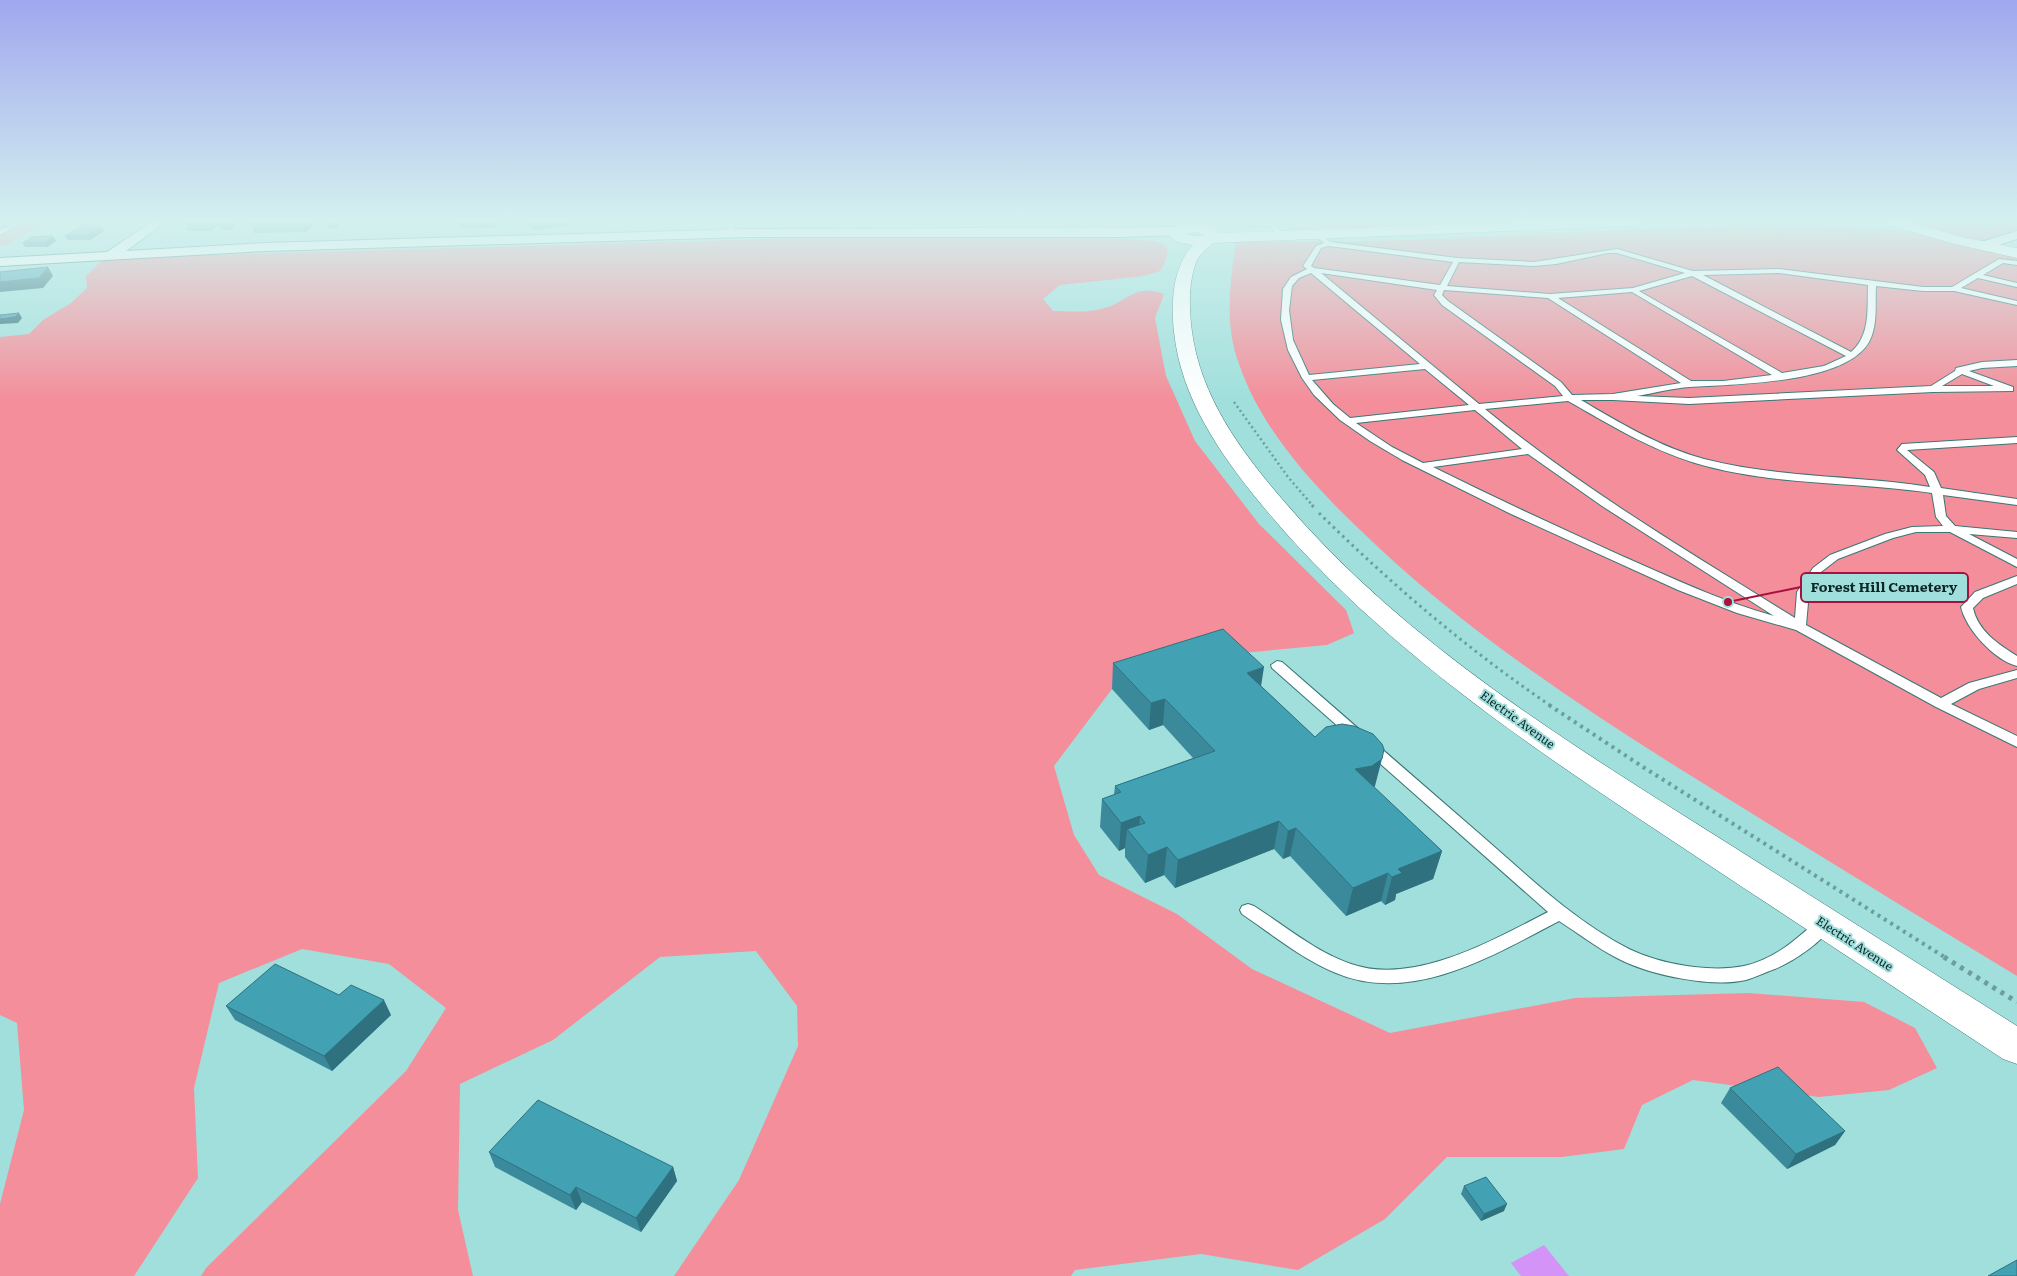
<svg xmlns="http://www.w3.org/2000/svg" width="2017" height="1276" font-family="Literata,serif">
<rect width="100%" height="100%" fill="#a0dfdc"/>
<!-- green -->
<path fill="#f48e9a" d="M0 222H44L7 245 0 246Z
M1035 222H1143C1127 224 1043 230 1035 222Z
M1315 222H1442L1436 226 1299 230H1288L1287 227 1316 228Z
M1893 222H2017V235L1983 246Z
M1823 225 1885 229 1926 235 2017 257V976C1930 923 1843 870 1756 816 1616 730 1476 643 1358 528 1310 482 1261 428 1239 364 1224 323 1230 284 1236 241 1432 246 1627 225 1823 225Z
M905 235 1134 239 1153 241 1163 244 1168 249 1166 260 1160 271 1144 276 1060 285 1043 299 1053 311C1068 311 1086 313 1101 309 1126 304 1133 283 1164 294L1155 318 1166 376 1195 441 1259 524 1346 610 1354 633 1327 645 1220 655 1112 689 1054 766 1074 835 1099 875 1177 914 1252 969 1390 1033 1575 998 1748 993 1864 1002 1915 1028 1937 1068 1889 1090 1819 1097 1693 1080 1642 1105 1624 1149 1562 1157H1447L1385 1219 1298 1270 1201 1254 1075 1270 1071 1276H674L739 1180 798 1046 797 1006 756 951 660 957 553 1040 460 1084 458 1210 473 1276H201L206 1268 406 1071 446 1008 389 964 302 949 219 983 194 1088 198 1178 134 1276H0V1204L24 1110 17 1023 0 1015V337L29 334 43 320 71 303 87 288 86 276 104 258Z"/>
<!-- water -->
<path fill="#d493f6" d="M1544 1245 1569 1276H1521L1511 1263Z"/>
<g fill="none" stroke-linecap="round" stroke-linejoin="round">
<!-- service casing -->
<g stroke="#397674" stroke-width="2">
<path id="service" d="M16 222H24L0 235V230Z
M729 222H735L733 234 728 233Z
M1236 222 1274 223 1283 235 1278 236 1270 226 1239 224Z
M1317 233 1331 242 1457 258 1534 262 1617 249 1693 271 1779 269 1923 287H1952L1999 259 2017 261V265L2003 263 1983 275 2017 283V287L1978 278 1961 288 2017 301V305L1954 291H1923L1876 286C1875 304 1878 326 1869 342 1845 384 1735 384 1690 387 1673 388 1655 393 1637 396L1689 398 1931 386 1955 371 1956 368 1982 362 2017 360V366L1982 368 1969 371 2013 387V391L1933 392 1689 404 1613 400H1581C1620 423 1660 447 1704 459 1778 478 1855 475 1930 487L1925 475 1897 450 1902 444 2017 437V443L1907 450 1934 472 1941 488 2017 499V505L1943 495 1946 516 1955 526 2017 532V538L1969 534 2017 559V567L1950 532H1916L1893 538 1838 559 1821 572 1809 592 1806 625 1941 698 1969 683 2017 670V678L1979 689 1951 704 2017 736V747L1936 707 1796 630 1737 613 1678 590 1511 514 1402 460 1370 441 1340 420 1314 395 1302 378 1288 350 1281 320 1283 289 1291 277 1307 269 1303 266 1316 246 1324 243 1314 235ZM1329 246 1453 262 1440 285 1314 268 1311 266 1321 248ZM1608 253H1617L1685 273 1633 288 1550 294 1447 286 1459 262 1534 266 1556 264ZM1311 273 1420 364 1309 375 1293 340 1289 310 1292 286 1299 278ZM1321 273 1437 290 1434 295 1442 305 1555 386 1563 396 1479 404ZM1779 273 1868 285C1867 308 1871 335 1851 352L1703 275ZM1692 276 1846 356 1824 366 1782 373 1639 291ZM1444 290 1548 298 1681 383 1613 394 1572 395 1561 382 1448 301 1442 295ZM1632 292 1772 375 1723 381H1691L1558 298ZM1425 369 1469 405 1350 418 1333 404 1312 380ZM1962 374 1994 386H1942ZM1568 401C1609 424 1649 449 1695 463 1771 486 1854 481 1932 493L1936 517 1943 526 1912 527 1885 534 1830 555 1813 568 1797 592 1795 618C1689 552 1581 488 1485 409ZM1475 410 1522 449 1423 463 1392 447 1356 423ZM1528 454 1602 506 1774 616C1721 601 1672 578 1622 556 1558 527 1495 498 1433 467Z
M2017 576V584L1983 598 1973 608C1978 631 1998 644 2017 656V666C1994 660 1966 629 1961 607L1975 592Z
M1277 661 1282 662C1348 720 1415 778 1482 836 1528 876 1574 921 1629 949 1659 964 1711 973 1744 966 1775 959 1797 939 1820 918L1826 917 1832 918 1834 923C1824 941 1794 961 1775 969 1766 972 1756 977 1746 980 1711 988 1649 975 1617 958 1597 948 1578 933 1559 921 1494 955 1412 1005 1336 973 1302 959 1273 935 1242 914L1240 910 1242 906 1248 904 1254 906C1285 926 1316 952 1351 964 1414 986 1493 940 1548 912L1272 668 1271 665Z"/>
</g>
<!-- minor casing -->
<g stroke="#397674" stroke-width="2">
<path id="minor" d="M151 222H166L126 251 265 243 745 229 1176 227 1182 231 1176 235 1123 237H745L265 251 0 266V258L107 252Z
M2017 231V239L1983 250 1976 246 1978 243Z"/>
</g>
<!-- secondary casing -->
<g stroke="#397674" stroke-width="1">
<path id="secondary" d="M1516 222H1641L1634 226 1213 243C1208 248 1201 253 1197 260 1188 281 1189 310 1192 332 1201 397 1240 450 1282 499 1406 645 1572 745 1732 846 1827 906 1922 966 2017 1026V1064L2003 1059C1906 995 1809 931 1712 867 1551 760 1385 655 1261 504 1220 454 1181 398 1174 332 1171 304 1172 267 1193 245L1177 242 1166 233C1176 219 1210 221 1220 233ZM1195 232 1205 235 1194 236 1185 234Z
M1886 222H1909L1962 237 2017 248V258L1955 244 1888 225Z"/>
</g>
<!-- path-far4 -->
<path stroke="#6c9e9c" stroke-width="2" stroke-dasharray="1 2.5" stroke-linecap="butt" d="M1653 228 1786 225 1876 234"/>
<!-- path-far3 -->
<path stroke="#6c9e9c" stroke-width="2.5" stroke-dasharray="2 3" stroke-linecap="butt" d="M1234 402 1288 477 1313 506"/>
<!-- path-far2 -->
<path stroke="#6c9e9c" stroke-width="3" stroke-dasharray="2.5 4" stroke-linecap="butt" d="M1312 505 1315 509
M1319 513C1391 584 1467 649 1551 706"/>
<!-- path-far1 -->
<path stroke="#6c9e9c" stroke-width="4" stroke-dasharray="3 4.5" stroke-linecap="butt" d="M1549 705 1643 767 1946 958"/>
<!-- path -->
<path stroke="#6c9e9c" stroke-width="5" stroke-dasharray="4 5.5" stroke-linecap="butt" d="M1944 957 2017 1002"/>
<!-- service -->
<use href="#service" fill="#fff" fill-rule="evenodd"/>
<!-- minor -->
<use href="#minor" fill="#fff" fill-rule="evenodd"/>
<!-- secondary -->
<use href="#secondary" fill="#fff" fill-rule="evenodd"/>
</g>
<!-- wall -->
<path fill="#3a8a9b" d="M185 222H223L211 231H188Z
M234 222 235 226 231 230H221L219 225Z
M313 222 314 225 306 232 254 233 251 224Z
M456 222H500L496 226 487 228H463L460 227 459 225H457Z
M527 222 568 225 533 230 528 226Z
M97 226 104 231 90 240H67L65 236Z
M56 241 47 247H25L23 243Z
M1113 663 1261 686 1315 737 1375 786 1374 787 1442 851 1433 879 1396 894 1395 900 1385 905 1381 901 1346 916 1290 856 1283 859 1274 849 1175 888 1164 875 1145 883 1125 857V848L1119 851 1100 827 1102 799 1114 795 1115 786 1193 758 1163 725 1149 730 1112 689Z
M226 1006 391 1015 332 1071 235 1020Z
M1730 1088 1845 1131 1835 1145 1787 1169 1721 1103Z
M489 1152 673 1167 677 1181 641 1232 582 1202 576 1210 495 1167Z
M1464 1186 1504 1211 1481 1221 1461 1194Z"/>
<!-- shaded-wall -->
<path fill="#2f717e" d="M208 222H223L211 231Z
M234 222 235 226 231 230 230 225Z
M304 222H313L314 225 306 232 303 223Z
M338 222 339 228 329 229 328 224Z
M492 222H500L496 226 487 228 486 223Z
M557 222H567L568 225 533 230 532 225Z
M96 225 98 229 102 226 104 231 90 240 88 235 93 226Z
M53 236 56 241 47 247 45 242Z
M48 267 53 276 43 288 0 292V282Z
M19 313 22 318 18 323 0 324V319Z
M1264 667 1260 693 1247 673Z
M1165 699 1163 725 1149 730 1151 703Z
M1382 759 1375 786 1366 793 1355 769Z
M1140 816 1138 843 1127 829 1125 848 1119 851 1121 823Z
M1279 821 1274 849 1175 888 1178 860Z
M1296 828 1290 856 1283 859 1288 831Z
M1167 847 1164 875 1145 883 1148 855Z
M1442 851 1433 879 1396 894 1395 900 1385 905 1392 877 1398 869Z
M1388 873 1381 901 1346 916 1353 888Z
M384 1000 391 1015 332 1071 324 1056Z
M1845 1131 1835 1145 1787 1169 1796 1154Z
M673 1167 677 1181 641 1232 636 1218Z
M576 1187 582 1202 576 1210 570 1195Z
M1507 1204 1504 1211 1481 1221 1484 1214Z"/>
<!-- building -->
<path fill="#43a1b4" stroke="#2f717e" d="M224 222H233L230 225H219Z
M254 222H304L303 223 251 224Z
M328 222H337V223L328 224Z
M459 222H492L486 223H461Z
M527 222H557L532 225Z
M83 225H96L93 226H102L88 235 65 236Z
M53 236 45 242 23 243 32 237Z
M48 267 39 278 0 282V272Z
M19 313 15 317 0 319V315Z
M1223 629 1264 667 1247 673 1315 737 1326 727 1342 724 1354 726 1373 734 1382 744 1384 749 1382 759 1372 766 1355 769 1442 851 1398 869 1402 873 1392 877 1388 873 1353 888 1296 828 1288 831 1279 821 1178 860 1167 847 1148 855 1127 829 1145 823 1140 816 1121 823 1102 799 1121 792 1115 786 1215 751 1165 699 1151 703 1113 663Z
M275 964 339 995 351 985 384 1000 324 1056 226 1006Z
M1778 1067 1845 1131 1796 1154 1730 1088Z
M538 1100 673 1167 636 1218 576 1187 570 1195 489 1152Z
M1486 1177 1507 1204 1484 1214 1464 1186Z
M2017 1260V1276H1988Z"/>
<!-- sky -->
<linearGradient id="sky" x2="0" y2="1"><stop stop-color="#a0a7ee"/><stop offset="0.55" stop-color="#d4f1ef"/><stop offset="1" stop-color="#d4f1ef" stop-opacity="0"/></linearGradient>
<rect width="2017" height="401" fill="url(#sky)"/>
<g text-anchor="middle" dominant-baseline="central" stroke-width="4" stroke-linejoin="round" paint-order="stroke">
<!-- street labels -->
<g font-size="12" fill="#0c2625" stroke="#a0dfdc">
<text transform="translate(1518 719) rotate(36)">Electric Avenue</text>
<text transform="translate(1855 943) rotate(33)">Electric Avenue</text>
</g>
</g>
<!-- callouts -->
<path fill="none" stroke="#a8113d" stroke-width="2" d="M1728 602L1801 587"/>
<circle fill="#a8113d" stroke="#a0dfdc" stroke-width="2" cx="1728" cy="602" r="5"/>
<rect fill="#a0dfdc" stroke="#a8113d" stroke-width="2" x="1801" y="573" width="167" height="29" rx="5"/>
<g font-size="14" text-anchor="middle" font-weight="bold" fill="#0c2625">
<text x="1884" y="592">Forest Hill Cemetery</text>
</g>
</svg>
